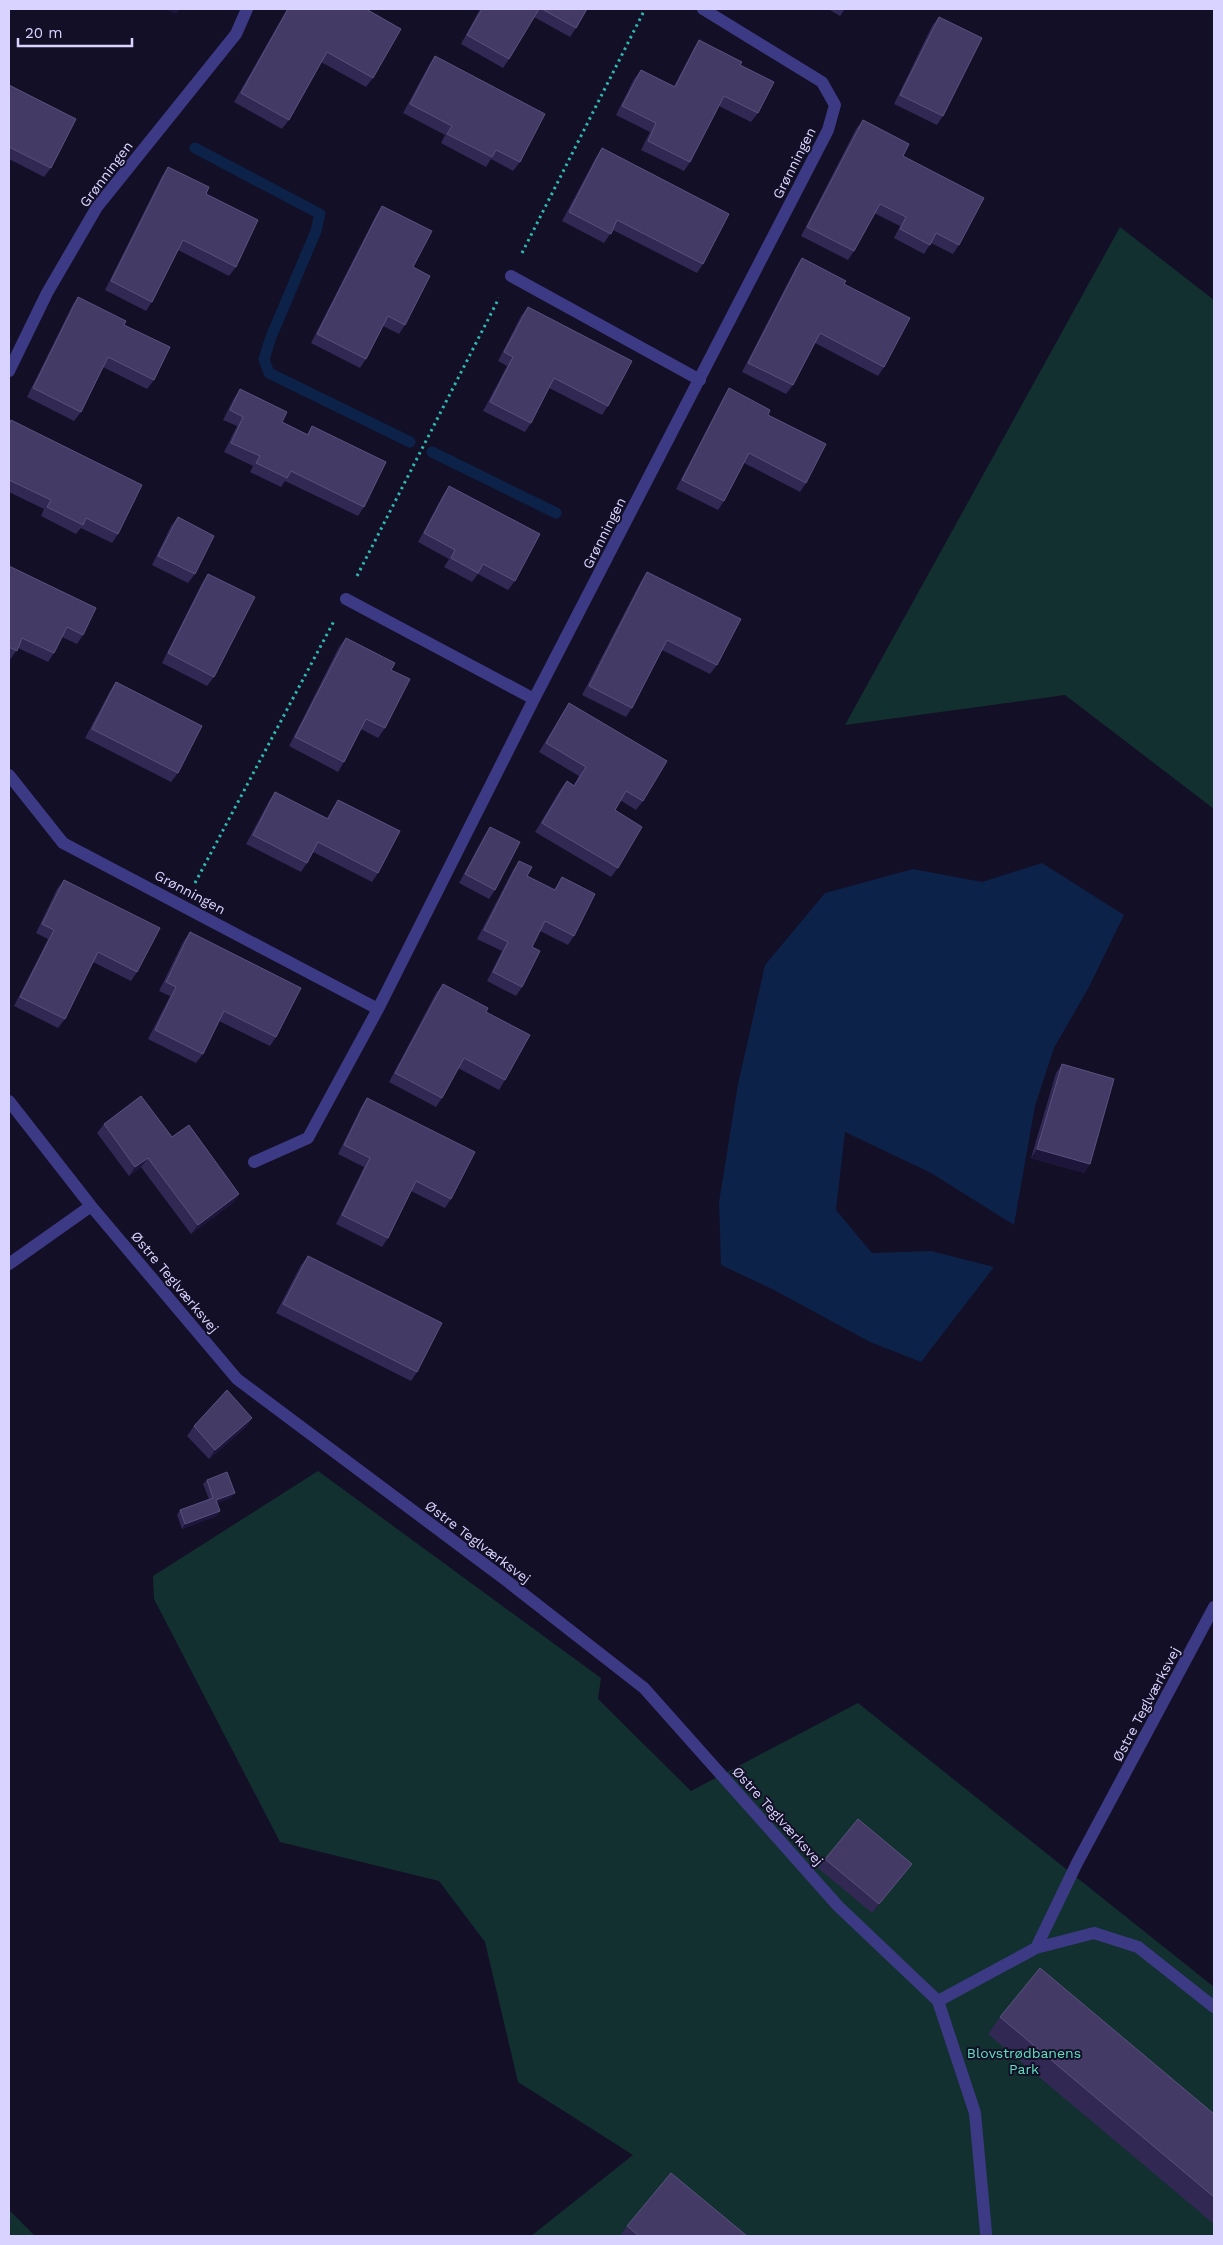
<svg xmlns="http://www.w3.org/2000/svg" width="1223" height="2245" font-family="'Work Sans',sans-serif">
<rect width="100%" height="100%" fill="#130f26"/>
<!-- green -->
<path fill="#12302f" d="M1120 227 1214 300V809L1065 695 845 725Z
M318 1471 601 1678 598 1699 691 1791 858 1703 1214 1987V2236H531L633 2155 518 2082 485 1942 439 1881 280 1842 154 1599 153 1576Z
M9 2210 35 2236H9Z"/>
<!-- water -->
<path fill="#0c2248" d="M1042 863 1124 915 1089 987 1054 1048 1035 1106 1014 1225 931 1173 845 1132 836 1210 872 1253 931 1251 994 1267 921 1362 870 1342 774 1290 721 1265 719 1202 738 1084 765 965 825 893 913 869 982 882Z"/>
<g fill="none" stroke-linecap="round" stroke-linejoin="round">
<!-- stream -->
<path stroke="#0c2248" stroke-width="11" d="M195 148 320 214 316 231 271 337 264 359 269 373 410 442
M432 452 556 513"/>
<!-- path -->
<path stroke="#2fb8b0" stroke-width="3" stroke-dasharray="2.5 4" stroke-linecap="butt" d="M522 253 645 9
M357 576 499 298
M195 883 334 621"/>
<!-- street -->
<path stroke="#3d3a85" stroke-width="12" d="M511 276 700 380
M9 371 47 293 97 207 236 34 247 9
M346 599 534 699
M9 775 63 843 378 1009
M9 1101 91 1206 237 1379 507 1581 644 1688 838 1906 938 2001 1036 1948 1094 1933 1138 1947 1214 2007
M254 1162 308 1138 378 1009 534 699 828 130 835 105 822 82 703 9
M9 1264 91 1206
M1036 1948 1077 1863 1214 1607
M938 2001 975 2113 986 2233"/>
</g>
<!-- wall -->
<path fill="#312854" d="M287 9H366L373 78 366 87 321 62 289 120 282 129 234 102Z
M480 9H587L576 28 570 37 534 17 509 59 503 68 461 44Z
M828 9H845L840 16Z
M939 17 943 116 937 125 894 104 932 26Z
M699 40 740 65 758 113 751 122 719 106 690 162 684 171 641 150 650 132 616 115 634 79 641 70 674 86 693 50Z
M435 56 520 162 513 171 491 159 486 167 441 143 445 135 403 113 429 65Z
M9 85 51 168 44 177 9 159Z
M863 120 903 156 959 245 953 254 931 243 924 254 894 238 900 226 874 213 854 251 848 260 801 236 856 129Z
M602 148 703 264 697 273 613 230 604 243 562 221 596 157Z
M168 167 236 267 229 276 178 250 152 302 146 311 105 290 162 176Z
M382 206 413 267 405 325 399 334 383 326 366 359 360 368 311 343 376 215Z
M802 258 844 284 884 367 878 376 815 343 793 385 786 394 742 372 796 267Z
M78 297 124 325 154 380 147 389 103 367 81 412 74 421 27 397 72 306Z
M528 307 608 406 602 415 549 388 531 423 525 432 483 411 507 366 498 361 521 316Z
M729 388 768 415 806 483 800 492 744 463 724 501 718 510 676 489 723 398Z
M240 389 282 422 307 434 312 426 364 507 358 516 285 481 281 487 250 472 253 466 224 452 237 426 223 420 234 398Z
M11 420 118 534 112 543 81 528 76 534 41 516 44 509 9 492V424Z
M449 486 515 581 508 590 478 574 472 582 444 567 449 559 418 542 443 495Z
M178 517 195 574 188 583 152 565 171 526Z
M9 566 83 635 77 644 62 637 54 653 48 662 18 648 10 660H9Z
M647 572 717 665 710 674 662 650 632 708 626 717 582 695 641 581Z
M208 574 214 677 207 686 162 663 202 583Z
M346 638 391 670 385 728 378 738 361 729 344 762 338 772 289 746 339 647Z
M116 682 178 773 171 782 85 738 110 691Z
M569 703 643 801 636 810 620 800 615 810 618 868 611 877 535 832 560 790 567 781 574 785 579 776 539 752 563 712Z
M275 792 327 818 332 809 338 800 378 873 372 882 313 852 307 863 301 872 246 844 269 801Z
M490 827 495 890 489 899 459 883 484 836Z
M519 861 527 876 554 890 562 877 574 936 568 945 540 931 532 947 522 987 516 996 487 981 502 951 477 939 513 870Z
M64 880 137 972 131 981 93 962 65 1019 58 1028 14 1006 48 939 36 933 57 889Z
M190 932 276 1037 270 1046 219 1021 203 1054 196 1063 148 1039 170 996 159 991 183 942Z
M443 984 486 1012 505 1080 499 1090 458 1068 442 1098 436 1107 389 1082 436 993Z
M1062 1064 1090 1164 1084 1173 1031 1158 1056 1073Z
M367 1098 451 1199 445 1208 411 1191 388 1238 382 1247 336 1224 364 1167 338 1154 361 1107Z
M104 1124 172 1137 239 1194 233 1203 191 1234 141 1167 129 1176 97 1133Z
M308 1256 417 1372 411 1381 276 1313 301 1265Z
M252 1418 246 1427 209 1459 187 1436 194 1426Z
M207 1480 231 1498 217 1503 220 1511 217 1516 182 1529 177 1515 180 1510 209 1499 203 1484Z
M825 1859 905 1873 872 1913 818 1868Z
M1000 2017 1214 2114V2224L988 2034Z
M627 2226 747 2236H620Z"/>
<!-- shaded-wall -->
<path fill="#1d163a" d="M163 9H180L176 14Z
M1037 1149 1090 1164 1084 1173 1031 1158Z
M148 1158 141 1167 129 1176 135 1167Z
M239 1194 233 1203 191 1234 198 1225Z
M252 1418 246 1427 209 1459 215 1450Z
M235 1493 231 1498 213 1505 216 1500Z
M220 1511 217 1516 182 1529 185 1524Z
M912 1864 905 1873 872 1913 879 1904Z"/>
<!-- building -->
<path fill="#433a66" stroke="#5a527e" d="M288 9H366L401 29 373 78 327 52 289 120 241 93Z
M482 9H539L509 59 467 35Z
M542 9H587L576 28Z
M939 17 982 38 943 116 900 95Z
M699 40 742 62 740 65 774 82 758 113 724 96 690 162 648 141 656 123 622 106 641 70 675 87Z
M435 56 545 114 520 162 496 150 492 157 447 134 452 126 410 104Z
M9 85 76 119 51 168 9 147Z
M863 120 909 144 903 156 984 198 959 245 936 233 930 245 900 229 906 217 880 204 854 251 807 227Z
M602 148 729 214 703 264 617 220 611 234 569 212Z
M168 167 209 187 206 194 258 220 236 267 183 240 152 302 111 281Z
M382 206 432 231 413 267 430 276 405 325 388 316 366 359 317 334Z
M802 258 846 281 844 284 910 318 884 367 820 333 793 385 748 363Z
M78 297 126 321 124 325 170 347 154 380 108 357 81 412 33 388Z
M528 307 632 361 608 406 554 378 531 423 490 402 513 357 504 352Z
M729 388 770 410 768 415 826 444 806 483 749 453 724 501 682 480Z
M240 389 287 412 282 422 308 435 312 426 386 462 364 507 291 471 287 478 256 463 260 456 231 443 243 417 230 410Z
M11 420 142 485 118 534 86 518 83 525 47 507 51 500 9 480V426Z
M449 486 540 534 515 581 483 564 478 573 451 558 455 550 424 533Z
M178 517 214 536 195 574 158 556Z
M9 566 96 608 83 635 67 627 54 653 22 638 17 651 9 647Z
M647 572 741 619 717 665 667 640 632 708 589 686Z
M208 574 255 597 214 677 168 653Z
M346 638 395 663 391 670 410 679 385 728 366 719 344 762 295 737Z
M116 682 202 726 178 773 92 729Z
M569 703 667 761 643 801 626 791 615 810 642 827 618 868 542 823 567 781 574 786 586 767 546 743Z
M275 792 328 819 338 800 400 831 378 873 318 842 307 863 253 835Z
M490 827 520 842 495 890 465 874Z
M519 861 532 867 527 876 555 890 562 877 595 894 574 936 545 921 532 947 540 951 522 987 493 972 508 942 484 930Z
M64 880 160 928 137 972 98 952 65 1019 20 997 54 930 42 924Z
M190 932 301 988 276 1037 224 1011 203 1054 155 1030 176 987 166 982Z
M443 984 488 1008 486 1012 530 1035 505 1080 464 1058 442 1098 395 1073Z
M1062 1064 1114 1079 1090 1164 1037 1149Z
M141 1096 172 1137 189 1125 239 1194 198 1225 148 1158 135 1167 104 1124Z
M367 1098 475 1152 451 1199 416 1181 388 1238 342 1215 370 1158 344 1145Z
M308 1256 442 1323 417 1372 283 1304Z
M227 1390 252 1418 215 1450 194 1426Z
M227 1472 235 1493 216 1500 220 1511 185 1524 180 1510 213 1498 207 1480Z
M858 1819 912 1864 879 1904 825 1859Z
M1040 1968 1214 2114V2197L1000 2017Z
M671 2173 747 2236H639L627 2226Z"/>
<g text-anchor="middle" dominant-baseline="central" stroke-width="4" stroke-linejoin="round" paint-order="stroke">
<!-- street labels -->
<g font-size="14" fill="#d9d4ff" stroke="#130f26">
<text transform="translate(794 163) rotate(-63)">Grønningen</text>
<text transform="translate(106 174) rotate(-53)">Grønningen</text>
<text transform="translate(604 533) rotate(-63)">Grønningen</text>
<text transform="translate(190 892) rotate(28)">Grønningen</text>
<text transform="translate(175 1282) rotate(50)">Østre Teglværksvej</text>
<text transform="translate(478 1542) rotate(37)">Østre Teglværksvej</text>
<text transform="translate(1146 1704) rotate(-62)">Østre Teglværksvej</text>
<text transform="translate(778 1816) rotate(48)">Østre Teglværksvej</text>
</g>
<!-- park labels -->
<g font-size="14" fill="#5fe0c0" stroke="#130f26">
<text x="1024" y="2053">Blovstrødbanens<tspan x="1024" dy="16">Park</tspan></text>
</g>
</g>
<!-- border -->
<rect width="1223" height="2245" fill="none" stroke="#d9d4ff" stroke-width="20"/>
<!-- scale -->
<path d="M18 38v8h114v-8" fill="none" stroke="#d9d4ff" stroke-width="2.5"/>
<text x="25" y="38" font-size="15" fill="#d9d4ff" stroke="#130f26" stroke-width="4" paint-order="stroke">20 m</text>
</svg>
